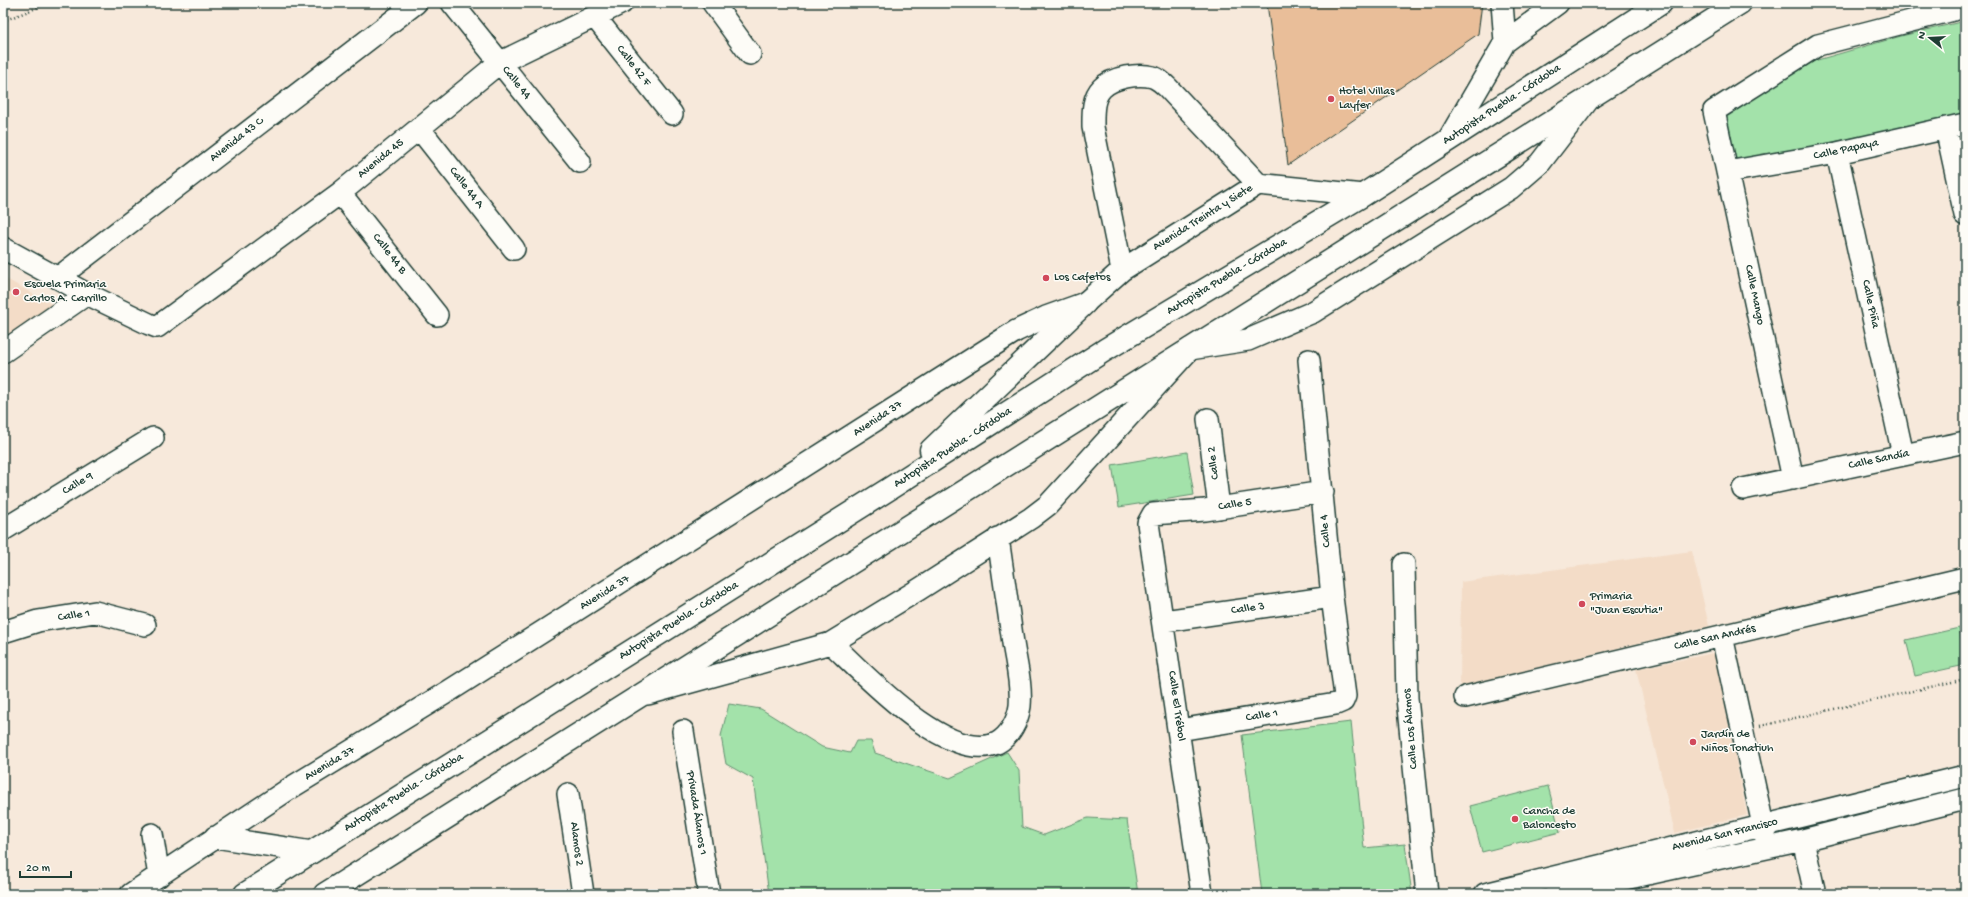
<svg xmlns="http://www.w3.org/2000/svg" width="1968" height="897" font-family="'Gochi Hand',sans-serif">
<rect width="100%" height="100%" fill="#f7e9db"/>
<filter id="ink" filterUnits="userSpaceOnUse"><feTurbulence type="fractalNoise" baseFrequency=".025" numOctaves="2"/><feDisplacementMap in="SourceGraphic" scale="8" xChannelSelector="R" yChannelSelector="G"/><feConvolveMatrix kernelMatrix="1 2 1 2 8 2 1 2 1" color-interpolation-filters="sRGB"/></filter>
<g filter="url(#ink)">
<!-- built -->
<path fill="#f3dcc7" d="M3 277 56 307 11 337 3 331Z
M1692 551 1709 626 1460 686 1461 582Z
M1714 653 1747 815 1675 833 1636 669Z"/>
<!-- green -->
<path fill="#a3e2aa" stroke="#61906f" d="M1965 21V115L1735 162 1724 117 1814 61 1901 36Z
M1187 452 1194 495 1119 507 1112 465Z
M1959 628 1965 654V665L1915 676 1906 640Z
M729 704 761 709 822 747 850 753 856 741H871L875 753 950 778 1007 752 1019 771 1022 827 1044 835 1088 818 1127 820 1138 894H769L753 779 726 764 721 736Z
M1351 722 1364 848 1405 844 1412 894H1262L1242 735Z
M1548 786 1560 832 1482 852 1470 806Z"/>
<!-- building -->
<path fill="#e9be99" stroke="#1f3d34" d="M1267 3H1482L1478 34 1288 165Z"/>
<g fill="none" stroke-linecap="round" stroke-linejoin="round">
<!-- minor casing -->
<g stroke="#1f3d34" stroke-width="24">
<path id="minor" d="M452 3 580 162
M713 3 750 54
M1502 3 1505 42
M595 17 672 114
M419 128 514 249
M1946 128 1965 215
M1448 140 1505 42 1558 3
M1837 153 1903 455
M1727 172 1837 153 1965 124
M340 193 437 315
M3 248 87 294 149 324 157 327 340 193 499 63 622 3
M1122 270 1093 127C1093 114 1092 98 1102 88 1113 77 1138 73 1153 77 1158 79 1164 84 1168 88L1258 184
M59 277 416 3
M3 352 87 294
M1208 419 1219 508
M1793 479 1714 111 1818 45 1965 7
M1743 489 1965 442
M3 530 153 438
M1404 564 1407 698 1427 894
M1164 621 1332 597
M3 632 38 621 95 612 145 625
M1722 636 1766 839
M831 643C864 674 948 765 997 743 1010 736 1018 720 1020 706 1022 685 1016 663 1013 643 1008 608 1003 573 998 538
M648 694 831 643 918 590 1031 518 1048 505 1190 349 1248 340 1313 312 1511 188 1540 163 1589 99
M1465 697 1965 578
M1179 730 1336 704 1343 701 1345 696 1332 597 1309 360
M683 731 709 894
M568 794 583 894
M152 834 159 876
M215 837 312 852
M1803 840 1815 894
M131 894 292 787 449 691 1016 331 1046 317 1085 303 1122 270 1258 184 1363 195
M1202 894 1148 523 1153 514 1205 510 1323 492
M1485 894 1965 776
M1556 894 1803 840 1965 799"/>
</g>
<!-- highway casing -->
<g stroke="#1f3d34" stroke-width="25">
<path id="highway" d="M931 450 1085 303
M245 894 889 489 1105 350 1363 195 1661 3
M325 894 1740 3"/>
</g>
<!-- path -->
<path stroke="#1f3d34" stroke-width="2.5" stroke-dasharray="1 3" stroke-linecap="butt" d="M3 21 49 3
M1760 726 1965 679"/>
<!-- minor -->
<use href="#minor" stroke="#fdfcf7" stroke-width="21"/>
<!-- highway -->
<use href="#highway" stroke="#fdfcf7" stroke-width="22"/>
</g>
</g>
<!-- markers -->
<g fill="#d1495b" stroke="#fdfcf7" stroke-width="1.5">
<circle cx="1331" cy="99" r="4"/>
<circle cx="1046" cy="278" r="4"/>
<circle cx="16" cy="292" r="4"/>
<circle cx="1582" cy="604" r="4"/>
<circle cx="1693" cy="742" r="4"/>
<circle cx="1515" cy="819" r="4"/>
</g>
<g text-anchor="middle" dominant-baseline="central" stroke-width="3" stroke-linejoin="round" paint-order="stroke">
<!-- street labels -->
<g font-size="12" fill="#1f3d34" stroke="#fdfcf7">
<text transform="translate(633 66) rotate(52)">Calle 42 F</text>
<text transform="translate(516 83) rotate(51)">Calle 44</text>
<text transform="translate(1502 105) rotate(-33)">Autopista Puebla - Córdoba</text>
<text transform="translate(237 140) rotate(-38)">Avenida 43 C</text>
<text transform="translate(1846 150) rotate(-12)">Calle Papaya</text>
<text transform="translate(381 159) rotate(-39)">Avenida 45</text>
<text transform="translate(466 188) rotate(52)">Calle 44 A</text>
<text transform="translate(1203 218) rotate(-32)">Avenida Treinta y Siete</text>
<text transform="translate(389 254) rotate(52)">Calle 44 B</text>
<text transform="translate(1227 277) rotate(-31)">Autopista Puebla - Córdoba</text>
<text transform="translate(1754 295) rotate(78)">Calle Mango</text>
<text transform="translate(1870 304) rotate(78)">Calle Piña</text>
<text transform="translate(878 419) rotate(-33)">Avenida 37</text>
<text transform="translate(953 448) rotate(-33)">Autopista Puebla - Córdoba</text>
<text transform="translate(1879 460) rotate(-12)">Calle Sandía</text>
<text transform="translate(1214 463) rotate(-97)">Calle 2</text>
<text transform="translate(78 484) rotate(-31)">Calle 9</text>
<text transform="translate(1235 505) rotate(-9)">Calle 5</text>
<text transform="translate(1326 531) rotate(-95)">Calle 4</text>
<text transform="translate(605 593) rotate(-32)">Avenida 37</text>
<text transform="translate(1248 609) rotate(-8)">Calle 3</text>
<text transform="translate(74 616) rotate(-8)">Calle 1</text>
<text transform="translate(679 621) rotate(-32)">Autopista Puebla - Córdoba</text>
<text transform="translate(1715 638) rotate(-13)">Calle San Andrés</text>
<text transform="translate(1176 706) rotate(82)">Calle El Trébol</text>
<text transform="translate(1262 716) rotate(-9)">Calle 1</text>
<text transform="translate(1411 729) rotate(-95)">Calle Los Álamos</text>
<text transform="translate(330 764) rotate(-31)">Avenida 37</text>
<text transform="translate(404 793) rotate(-32)">Autopista Puebla - Córdoba</text>
<text transform="translate(696 813) rotate(81)">Privada Álamos 1</text>
<text transform="translate(1725 835) rotate(-14)">Avenida San Francisco</text>
<text transform="translate(576 844) rotate(82)">Alamos 2</text>
</g>
<!-- poi labels -->
<g font-size="12" fill="#1f3d34" stroke="#fdfcf7" text-anchor="start">
<text x="1339" y="92">Hotel Villas<tspan x="1339" dy="14">Layfer</tspan></text>
<text x="1054" y="278">Los Cafetos</text>
<text x="24" y="285">Escuela Primaria<tspan x="24" dy="14">Carlos A. Carrillo</tspan></text>
<text x="1590" y="597">Primaria<tspan x="1590" dy="14">"Juan Escutia"</tspan></text>
<text x="1701" y="735">Jardín de<tspan x="1701" dy="14">Niños Tonatiuh</tspan></text>
<text x="1523" y="812">Cancha de<tspan x="1523" dy="14">Baloncesto</tspan></text>
</g>
</g>
<!-- margin -->
<rect width="1968" height="897" fill="none" stroke="#fdfcf7" stroke-width="16"/>
<rect x="8" y="8" width="1952" height="881" fill="none" stroke="#1f3d34" stroke-width="1.5" filter="url(#ink)"/>
<!-- north arrow -->
<g transform="translate(1930 38) rotate(288)" stroke="#fdfcf7" stroke-width="3" paint-order="stroke">
<path d="M0-3L7 15L0 10L-7 15Z" fill="#1f3d34"/>
<text y="-6" font-size="11" font-weight="bold" text-anchor="middle" fill="#1f3d34">N</text>
</g>
<!-- scale -->
<path d="M20 871v6h51v-6" fill="none" stroke="#1f3d34" stroke-width="2"/>
<text x="26" y="871" font-size="12" fill="#1f3d34" stroke="#fdfcf7" stroke-width="3" paint-order="stroke">20 m</text>
</svg>
